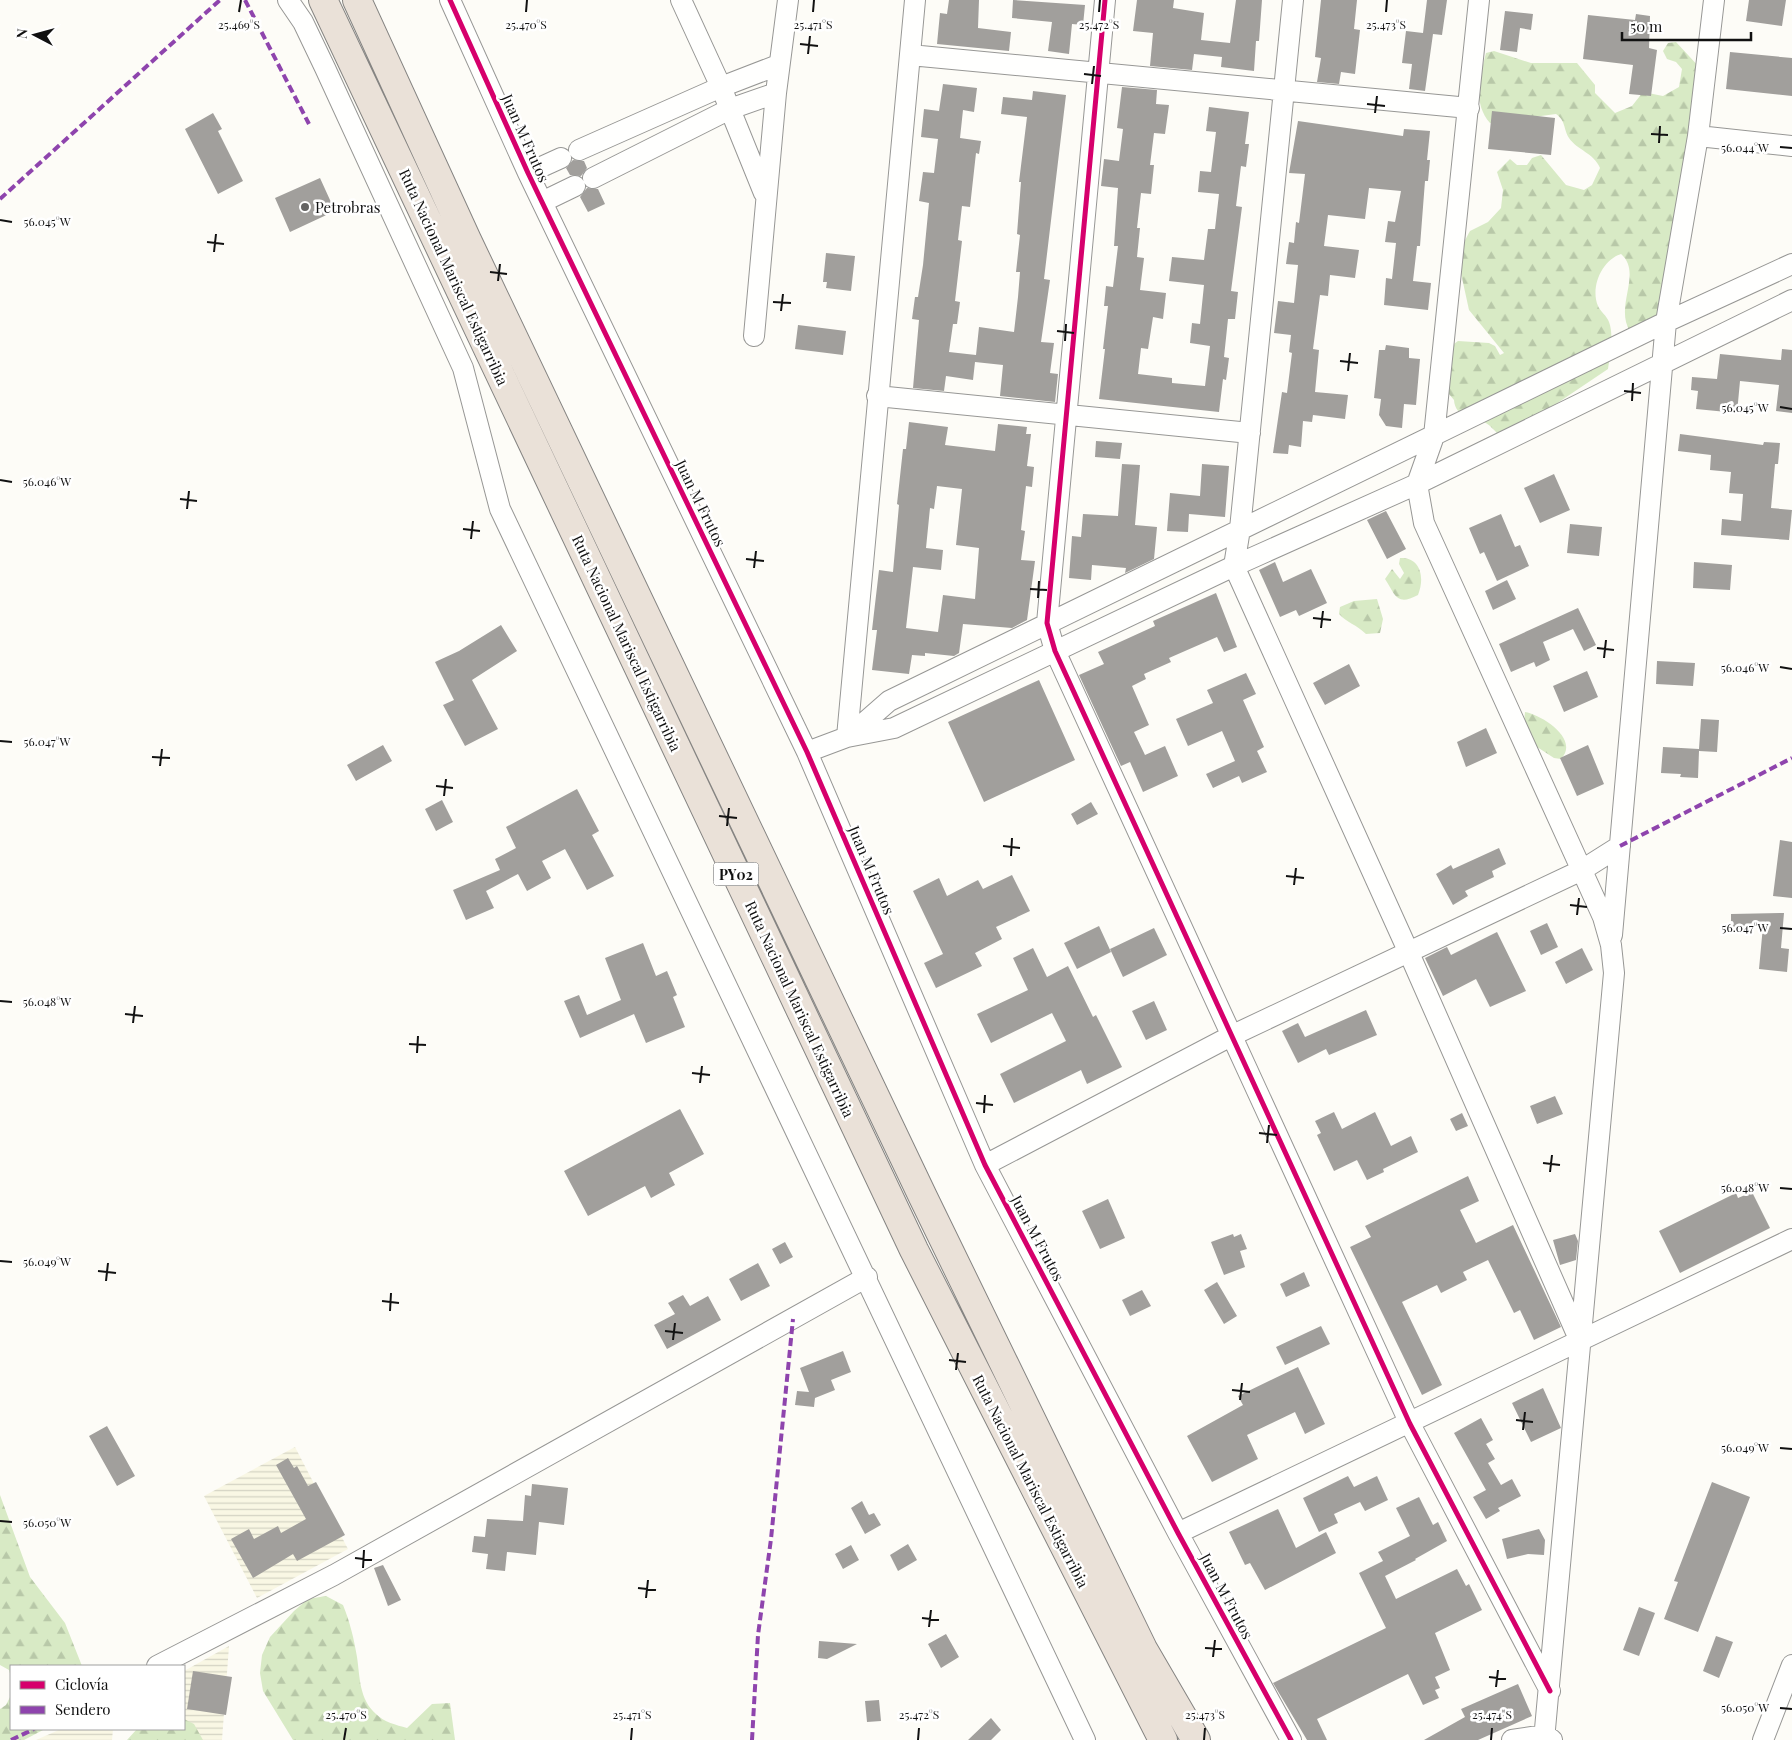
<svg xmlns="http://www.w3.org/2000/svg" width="1792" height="1740" font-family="'Playfair Display',serif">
<defs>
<pattern id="farmland-rules" width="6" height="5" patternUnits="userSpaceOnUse" patternTransform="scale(1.25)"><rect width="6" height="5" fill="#f9f7e4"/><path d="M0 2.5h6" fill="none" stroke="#d4d3c3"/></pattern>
<pattern id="forest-firs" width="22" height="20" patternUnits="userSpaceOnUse" patternTransform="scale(1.25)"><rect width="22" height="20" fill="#d8eac5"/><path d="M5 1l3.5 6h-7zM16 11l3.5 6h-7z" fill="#b8c8a8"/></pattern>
</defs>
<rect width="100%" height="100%" fill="#fdfcf7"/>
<!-- farmland -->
<path fill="url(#farmland-rules)" d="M295 1447 348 1549 257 1598 204 1496Z
M229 1646 222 1740H158L184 1729V1671Z
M61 1729H113L112 1740H36Z"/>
<!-- forest -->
<path fill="url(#forest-firs)" d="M1676 42 1714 83 1675 321 1630 331C1614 307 1643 273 1621 254 1602 260 1590 287 1598 306 1600 311 1607 316 1609 322 1614 335 1610 355 1608 369L1547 410 1497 433C1494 430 1489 424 1484 422 1472 417 1455 417 1454 400L1444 388 1447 349 1458 341 1489 343 1495 346 1500 355 1504 353 1469 310 1457 255 1470 231 1488 222 1501 208 1503 190 1497 172 1510 159 1517 165H1527L1532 158 1541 155 1566 185 1584 190 1592 185 1600 168C1594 153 1577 150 1569 138 1563 128 1566 121 1556 114L1490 123C1472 102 1480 77 1486 53L1494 51 1531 63H1577L1595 85V93L1615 113 1632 106 1643 92 1663 96 1679 87 1682 69 1676 62 1667 59 1663 51 1668 43Z
M1400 558C1421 557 1425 578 1418 595 1396 607 1395 594 1385 579L1392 569 1400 579 1404 573 1399 564Z
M1377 599 1383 619 1380 633 1366 634C1357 625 1346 622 1339 614L1340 607 1354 601Z
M1525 712C1542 715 1580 739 1561 759L1554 758 1531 743 1524 723Z
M0 1495 30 1577 65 1623 82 1666H11V1677L9 1670 0 1665Z
M326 1596 343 1605C350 1622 354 1639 357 1657 360 1677 359 1699 376 1714 384 1722 396 1725 407 1728L432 1704 450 1703 455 1740H293L263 1691 260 1673 262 1655 270 1637 294 1611 308 1599Z
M11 1695V1729H45L24 1740H0V1709L6 1705Z
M184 1719 194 1724 203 1740H127L137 1729H184Z"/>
<!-- building -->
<path fill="#a19f9c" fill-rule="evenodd" d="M949 0H979L978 28 1011 32 1009 51 937 44 940 13 947 14Z
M1013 0 1085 5 1083 25 1072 24 1069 54 1048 51 1052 22 1012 18Z
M1137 0H1174L1173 8 1204 13 1201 40 1230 43 1236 0H1262L1259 41H1256L1254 71 1221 67 1222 57 1194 54 1192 70 1150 66 1153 33 1133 31Z
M1321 0H1357L1354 29 1360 30 1355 74 1341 72 1339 84 1317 82 1321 58 1315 57Z
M1427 0H1447L1442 35 1433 34 1425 91 1409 89 1412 64 1402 63 1406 31 1423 33Z
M1749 0H1786L1782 26 1746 21Z
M1505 11 1533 14 1531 30 1520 28 1517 52 1500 50Z
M1636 14 1650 16 1649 48 1657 50 1651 96 1629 94 1633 65 1583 59 1588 15 1635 20Z
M1730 52 1792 58V96L1726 89Z
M943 84 977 88 974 112 963 110 960 138 981 141 979 154 976 153 970 207 962 206 958 240 962 241 955 301 960 302 957 324H953L949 352 976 355 979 327 1014 332 1018 297 1020 272H1016L1020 235 1017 234 1021 182H1019L1027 117 1001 114 1003 97 1032 100 1033 91 1066 95 1044 279 1050 280 1041 342 1054 343 1050 373 1058 374 1055 402 1000 396 1003 365 975 362 973 380 946 376 944 391 913 388 919 320 912 319 915 297H918L923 265 929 203 919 201 923 172 934 173 938 139 921 137 924 109 939 111Z
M1122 87 1157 90 1156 104 1169 105 1165 134 1154 133 1150 165H1154L1151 194 1141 193 1137 228H1140L1137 257 1144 258 1140 290 1166 293 1163 319 1153 317 1148 349 1141 348 1138 374 1172 378V383L1205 386 1210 346 1190 343 1192 323 1200 324 1204 285 1169 281 1172 257 1204 260 1208 229H1215L1219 194 1198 192 1200 171 1211 172 1216 132 1206 131 1209 107 1249 112 1245 144H1249L1246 167 1241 166 1236 206 1242 207 1231 291 1238 292 1235 319H1228L1224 357 1229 358 1226 380 1223 379 1219 412 1099 399 1105 349H1103L1108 306H1104L1106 286 1113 287 1118 246H1114L1118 188 1101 186 1104 159 1119 161 1123 129 1117 128Z
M1492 111 1555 118 1551 155 1488 149Z
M213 113 222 129 218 131 243 181 218 194 185 129Z
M1298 121 1403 136 1404 129 1430 131 1427 160H1430L1428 181H1425L1420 246H1417L1413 281 1431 283 1428 310 1384 305 1386 278 1392 279 1396 243 1385 242 1388 221 1395 222 1401 191 1369 188 1365 219 1328 215 1324 246 1359 250 1355 278 1330 275 1328 296 1320 295 1313 349 1319 350 1315 392 1348 395 1345 419 1313 415 1312 422 1303 421 1301 447 1289 445 1288 454 1273 453 1282 392 1287 393 1292 353 1289 352 1291 335 1274 333 1278 301 1294 303 1298 265 1286 264 1289 242 1294 243 1296 222 1299 223 1305 174 1289 173Z
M573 160 584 161 587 168 581 176 570 175 566 168Z
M320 178 335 211 290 232 275 198Z
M587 188 598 189 605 204 588 212 580 197Z
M826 253 855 256 851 291 826 288 827 282H823Z
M798 325 846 331 843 355 795 349Z
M1386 345 1409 348V358L1420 359 1416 405 1404 404 1402 428 1386 426 1379 415 1381 399 1374 398 1379 350H1385Z
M1782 349 1792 350V413L1776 411 1779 385 1740 381 1737 413 1696 409 1698 391 1691 390 1692 377 1717 379 1720 354 1781 360Z
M909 422 948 427 945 445 995 451 998 424 1027 427 1026 434H1031L1027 466 1034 467 1032 487 1026 486 1021 530 1025 531 1021 560 1035 561 1027 620 1012 628 963 624 959 653 954 656 925 653V656L912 655 909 674 872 670 877 630H872L879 570 893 572 899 505 897 504 903 449H906ZM937 486 962 489 956 545 979 548 975 599 943 595 938 632 906 628 913 567 941 570 943 550 926 548 930 508 934 509Z
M1680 434 1763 445 1764 442 1780 443 1778 464H1775L1771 508 1792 510 1789 540 1721 535 1722 519 1741 521 1743 494 1729 493 1731 472 1710 470 1711 455 1678 451Z
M1096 441 1122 443 1120 459 1095 457Z
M1122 464 1140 465 1135 525 1157 527 1154 559 1125 573 1126 568 1092 565 1091 580 1069 578 1072 536 1081 537 1083 514 1118 516Z
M1202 464 1229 466 1225 517 1189 514 1188 532 1167 531 1170 493 1200 496Z
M1554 474 1570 510 1540 523 1524 488Z
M1386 511 1406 549 1387 559 1367 520Z
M1501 514 1515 547 1520 545 1529 566 1497 581 1484 552 1480 554 1469 528Z
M1570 524 1602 527 1599 556 1567 553Z
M1275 562 1283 582 1311 569 1327 603 1299 616 1296 610 1280 617 1259 570Z
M1694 562 1732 565 1730 590 1693 588Z
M1507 580 1516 599 1493 610 1485 591Z
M1216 593 1237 647 1224 652 1217 637 1169 658 1171 662 1144 674 1146 679 1132 686 1149 725 1134 732 1145 755 1165 746 1178 776 1143 792 1130 762 1121 766 1079 675 1104 664 1098 652 1155 626 1153 621Z
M1578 608 1596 645 1584 651 1573 629 1543 642 1550 660 1536 667 1534 662 1511 672 1499 644Z
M501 625 517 651 472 680 498 729 465 746 443 705 454 700 435 662 459 651Z
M1657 661 1695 663 1693 686 1656 684Z
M1349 664 1360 686 1325 705 1313 683Z
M1587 671 1598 697 1564 712 1553 686Z
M1246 673 1256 694 1243 700 1264 747 1257 751 1267 772 1242 783 1239 776 1213 788 1206 774 1235 761 1222 731 1188 746 1176 719 1213 703 1207 690Z
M1039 680 1075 760 984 802 948 722Z
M1701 719 1719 720 1717 752 1699 751 1698 778 1680 777 1681 774 1661 773 1663 747 1699 749Z
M1486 728 1497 753 1466 767 1457 742Z
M383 745 392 761 356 781 347 765Z
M1588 745 1604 784 1577 796 1560 758Z
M577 789 599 831 592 835 614 876 587 890 565 849 542 861 551 878 527 891 518 874 486 891 494 908 466 920 453 890 500 870 495 859 516 848 506 827Z
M442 800 453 822 436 831 425 809Z
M1091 802 1098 814 1077 825 1071 814Z
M1780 840 1792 842V898L1773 896Z
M1499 848 1506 864 1492 871 1494 877 1465 891 1468 896 1453 905 1436 874 1451 865 1453 869Z
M1012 875 1030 911 996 927 1002 939 975 953 982 966 936 988 924 963 943 954 913 891 939 878 947 896 978 880 983 889Z
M1784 913 1781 948 1789 949 1787 972 1759 969 1763 926 1731 927V914Z
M1547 923 1558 947 1541 955 1530 931Z
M1099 926 1111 952 1077 969 1064 943Z
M1154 928 1167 955 1123 977 1110 949Z
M1497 932 1526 991 1490 1007 1476 979 1443 996 1425 958 1447 947 1451 955Z
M643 943 656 976 667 971 677 995 673 997 685 1027 646 1043 634 1014 580 1038 564 1001 579 995 587 1015 621 1000 605 958Z
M1033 948 1047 977 1068 966 1093 1017 1096 1015 1122 1067 1087 1084 1081 1070 1014 1103 1000 1074 1066 1041 1052 1013 991 1043 977 1014 1028 990 1013 958Z
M1582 948 1593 970 1566 984 1555 962Z
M1154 1001 1167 1030 1146 1040 1132 1011Z
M1366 1010 1377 1035 1329 1055 1326 1049 1298 1063 1282 1031 1298 1023 1305 1037Z
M1555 1096 1563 1114 1537 1124 1530 1106Z
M680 1109 704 1154 669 1173 675 1185 651 1198 645 1186 588 1216 564 1171Z
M1334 1112 1342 1129 1375 1112 1391 1146 1411 1136 1418 1152 1383 1169 1384 1172 1367 1180 1357 1160 1334 1171 1317 1135 1321 1133 1315 1121Z
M1462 1113 1468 1126 1456 1131 1450 1119Z
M1468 1176 1479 1201 1460 1210 1476 1243 1513 1225 1561 1327 1534 1340 1520 1310 1514 1313 1488 1260 1463 1272 1467 1280 1441 1293 1437 1285 1402 1302 1442 1385 1422 1395 1350 1247 1371 1237 1365 1226Z
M1752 1192 1770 1228 1680 1273 1659 1231 1736 1193 1738 1198Z
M1108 1199 1125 1238 1100 1249 1082 1211Z
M1233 1234 1234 1237 1241 1234 1247 1249 1240 1251 1245 1267 1224 1275 1211 1242Z
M1575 1234 1578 1241 1576 1260 1560 1265 1553 1240Z
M785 1242 793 1257 780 1264 772 1249Z
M758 1263 770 1286 741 1301 729 1279Z
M1304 1272 1310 1286 1286 1297 1280 1284Z
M1217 1282 1237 1316 1224 1324 1204 1290Z
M1142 1290 1151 1306 1130 1316 1122 1300Z
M683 1295 690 1306 708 1296 721 1320 667 1349 654 1325 675 1314 668 1303Z
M1321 1326 1330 1344 1285 1365 1276 1347Z
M843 1351 851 1372 831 1380 835 1390 815 1398 814 1407 795 1405 797 1391 809 1392 800 1368Z
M1298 1367 1325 1424 1305 1434 1295 1412 1247 1435 1258 1459 1212 1482 1187 1436 1243 1405 1238 1396Z
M1543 1388 1561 1428 1531 1442 1512 1403Z
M1481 1418 1493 1440 1486 1444 1495 1459 1488 1463 1501 1485 1512 1479 1521 1496 1498 1508 1500 1511 1486 1519 1473 1497 1486 1490 1454 1433Z
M107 1426 135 1476 117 1486 89 1436Z
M288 1458 294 1468 297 1466 308 1486 316 1482 345 1535 297 1561 293 1554 253 1578 231 1539 249 1529 254 1539 278 1526 281 1533 306 1519 276 1465Z
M1348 1476 1354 1487 1377 1476 1388 1500 1365 1511 1360 1502 1334 1514 1338 1523 1319 1532 1303 1498Z
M1712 1482 1750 1497 1698 1632 1664 1619 1678 1582 1674 1581Z
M532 1484 568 1488 564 1525 539 1522 536 1555 507 1552 505 1571 486 1569 488 1554 472 1552 474 1536 485 1537 487 1519 523 1521 525 1495 531 1496Z
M1419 1497 1433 1525 1438 1522 1447 1541 1415 1559 1416 1560 1385 1576 1396 1599 1457 1569 1466 1586 1469 1584 1482 1610 1435 1633 1450 1670 1435 1677 1440 1688 1435 1690 1439 1698 1423 1705 1408 1674 1317 1719 1327 1740H1307L1273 1683 1386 1628 1359 1573 1383 1561 1378 1552 1410 1536 1396 1508Z
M862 1501 869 1515 874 1513 881 1525 865 1534 851 1508Z
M1278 1509 1296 1548 1326 1532 1336 1553 1265 1590 1250 1563 1245 1565 1229 1532Z
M1539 1529 1545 1540 1544 1555 1528 1554 1507 1559 1502 1539Z
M908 1544 917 1560 898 1571 890 1555Z
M851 1545 859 1560 843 1569 835 1554Z
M383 1565 401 1600 388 1606 374 1568Z
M1639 1607 1655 1613 1639 1656 1623 1650Z
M946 1634 959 1657 941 1668 928 1644Z
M1716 1636 1733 1642 1719 1678 1703 1671Z
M819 1641 857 1644 827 1659 818 1658Z
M193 1671 232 1677 226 1715 187 1709Z
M1518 1684 1532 1716 1478 1740H1424L1465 1717 1461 1709Z
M879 1700 881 1721 867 1722 865 1701Z
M991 1718 1001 1730 991 1740H968Z"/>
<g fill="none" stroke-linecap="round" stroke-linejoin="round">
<!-- street casing -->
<g stroke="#979795" stroke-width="22">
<path id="street" d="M288 0 303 22 325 68 463 368 500 509 1085 1740
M450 0 528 173 807 752 985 1165 1178 1533 1291 1740
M681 0 721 87 764 193
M1105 0 1047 623 1055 651 1410 1424 1550 1691
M1293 0 1240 529 1234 566 1409 953 1579 1339
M1479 0 1434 436 1417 484 1424 523 1603 917 1611 945 1614 973 1544 1740
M910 55 1469 108
M1698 136 1792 146
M579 150 721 87 778 65
M528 173 561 158
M593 178 730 109 776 93
M542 202 575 186
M754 336 776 93 788 0
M877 396 1250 433
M849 736 889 701 1666 322 1792 264
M847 737 915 0
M807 752 847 737 894 728 1234 566 1417 484 1792 300
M1612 935 1666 322 1698 136 1714 0
M985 1165 1231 1036 1582 870 1620 846
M1178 1533 1792 1239
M157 1666 334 1575 867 1277
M1512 1740 1545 1735 1552 1740
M1763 1740 1792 1665"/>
</g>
<!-- highway casing -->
<g stroke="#858482" stroke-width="30">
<path id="highway" d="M323 0 914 1250 1163 1740
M357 0 467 240 923 1197 1143 1649 1196 1740"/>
</g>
<!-- street -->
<use href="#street" stroke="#fffffe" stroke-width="20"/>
<!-- highway -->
<use href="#highway" stroke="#eae1d8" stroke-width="28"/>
<!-- quiet -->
<path stroke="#8e44ad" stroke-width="4" stroke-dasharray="8 4" stroke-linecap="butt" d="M245 0 309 124
M0 199 220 0
M1620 846 1792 758
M11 1740 34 1729
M752 1740 758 1635 771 1539 793 1319"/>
<!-- cycleway casing -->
<g stroke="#fff" stroke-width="8">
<path id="cycleway" d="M450 0 528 173 807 752 985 1165 1178 1533 1291 1740
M1105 0 1047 623 1055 651 1410 1424 1550 1691"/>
</g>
<!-- cycleway -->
<use href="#cycleway" stroke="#d6006c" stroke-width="5"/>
</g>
<!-- ticks -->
<path fill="none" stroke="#111" stroke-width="2" d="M239 12 241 0M526 12 527 0M813 12 814 0M1099 12 1100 0M1386 12 1387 0M800 44 818 46M808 54 810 36M1084 74 1101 76M1092 84 1094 66M1367 104 1385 106M1375 113 1377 96M1651 134 1668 135M1659 143 1660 126M1780 147 1792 148M0 220 12 222M207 242 224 244M214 252 216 234M490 272 507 274M498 281 500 264M773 302 791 303M781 311 783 294M1057 331 1074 333M1065 341 1066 324M1340 361 1358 363M1348 371 1350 353M1624 391 1641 393M1632 401 1633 383M1780 407 1792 409M0 480 12 482M180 499 197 501M187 509 189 491M463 529 480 531M471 539 473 521M746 559 764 561M754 568 756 551M1030 589 1047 590M1038 598 1039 581M1313 618 1331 620M1321 628 1323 611M1597 648 1614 650M1604 658 1606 640M1780 667 1792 669M0 741 12 742M152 757 170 758M160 766 162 749M436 786 453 788M444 796 446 779M719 816 737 818M727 826 729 808M1003 846 1020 848M1011 856 1012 838M1286 876 1304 878M1294 885 1296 868M1570 905 1587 907M1577 915 1579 898M1780 928 1792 929M0 1001 12 1002M125 1014 143 1016M133 1023 135 1006M409 1044 426 1045M417 1053 418 1036M692 1073 710 1075M700 1083 702 1066M976 1103 993 1105M984 1113 985 1095M1259 1133 1277 1135M1267 1143 1269 1125M1543 1163 1560 1165M1550 1172 1552 1155M1780 1188 1792 1189M0 1261 12 1262M98 1271 116 1273M106 1281 108 1263M382 1301 399 1303M390 1311 391 1293M665 1331 683 1333M673 1340 675 1323M949 1360 966 1362M956 1370 958 1353M1232 1390 1250 1392M1240 1400 1242 1383M1516 1420 1533 1422M1523 1430 1525 1412M1780 1448 1792 1449M0 1521 12 1522M355 1558 372 1560M363 1568 364 1550M638 1588 656 1590M646 1598 648 1580M922 1618 939 1620M929 1627 931 1610M1205 1648 1222 1649M1213 1657 1215 1640M1489 1677 1506 1679M1496 1687 1498 1670M1780 1708 1792 1709M344 1740 346 1728M631 1740 632 1728M918 1740 919 1728M1204 1740 1205 1728M1491 1740 1492 1728"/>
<!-- markers -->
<circle fill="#646362" stroke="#fff" stroke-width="2" cx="305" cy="207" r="5"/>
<g text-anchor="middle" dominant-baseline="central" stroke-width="5" stroke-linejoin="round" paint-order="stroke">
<!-- shield labels -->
<rect fill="#fff" stroke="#585858" stroke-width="1" x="713.5" y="862.5" width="45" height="23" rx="4"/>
<g font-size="14" font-weight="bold" fill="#111">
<text x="736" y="874">PY02</text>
</g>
<!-- street labels -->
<g font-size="15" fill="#111" stroke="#fff">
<text transform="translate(526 138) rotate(66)">Juan M Frutos</text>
<text transform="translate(454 277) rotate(65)">Ruta Nacional Mariscal Estigarribia</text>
<text transform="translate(701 503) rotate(64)">Juan M Frutos</text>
<text transform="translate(627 643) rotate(65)">Ruta Nacional Mariscal Estigarribia</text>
<text transform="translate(872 870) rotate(67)">Juan M Frutos</text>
<text transform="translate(800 1009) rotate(65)">Ruta Nacional Mariscal Estigarribia</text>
<text transform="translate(1038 1238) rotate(62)">Juan M Frutos</text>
<text transform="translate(1031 1481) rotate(63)">Ruta Nacional Mariscal Estigarribia</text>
<text transform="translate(1227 1596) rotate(62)">Juan M Frutos</text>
</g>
<!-- poi labels -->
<g font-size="15" fill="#111" stroke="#fff" text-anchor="start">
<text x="315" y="207">Petrobras</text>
</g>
</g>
<g font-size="12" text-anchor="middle" fill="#111" stroke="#fff" stroke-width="5" stroke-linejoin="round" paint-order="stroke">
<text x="239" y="29">25.469°S</text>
<text x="526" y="29">25.470°S</text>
<text x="813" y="29">25.471°S</text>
<text x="1099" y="29">25.472°S</text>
<text x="1386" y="29">25.473°S</text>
<text x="1745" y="152">56.044°W</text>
<text x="47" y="226">56.045°W</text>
<text x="1745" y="412">56.045°W</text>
<text x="47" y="486">56.046°W</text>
<text x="1745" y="672">56.046°W</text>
<text x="47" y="746">56.047°W</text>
<text x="1745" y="932">56.047°W</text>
<text x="47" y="1006">56.048°W</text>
<text x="1745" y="1192">56.048°W</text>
<text x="47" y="1266">56.049°W</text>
<text x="1745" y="1452">56.049°W</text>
<text x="47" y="1527">56.050°W</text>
<text x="1745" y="1712">56.050°W</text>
<text x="346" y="1719">25.470°S</text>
<text x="632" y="1719">25.471°S</text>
<text x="919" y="1719">25.472°S</text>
<text x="1205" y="1719">25.473°S</text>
<text x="1492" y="1719">25.474°S</text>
</g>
<!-- legend -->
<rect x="10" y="1665" width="175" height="65" fill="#ffffff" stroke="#a0a0a0"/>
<rect x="20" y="1681" width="25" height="8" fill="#d6006c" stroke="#a0a0a0"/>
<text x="55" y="1690" font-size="15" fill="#111111">Ciclovía</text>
<rect x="20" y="1706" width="25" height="8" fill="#8e44ad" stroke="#a0a0a0"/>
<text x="55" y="1715" font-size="15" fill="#111111">Sendero</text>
<!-- north arrow -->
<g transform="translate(35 35) rotate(276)" stroke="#ffffff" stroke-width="4" paint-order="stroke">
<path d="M0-4L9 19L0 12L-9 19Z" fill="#111111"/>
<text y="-8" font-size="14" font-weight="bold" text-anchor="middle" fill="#111111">N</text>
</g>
<!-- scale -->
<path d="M1622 32v8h129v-8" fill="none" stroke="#111111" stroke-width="2.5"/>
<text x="1630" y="32" font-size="15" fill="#111111" stroke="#ffffff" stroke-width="4" paint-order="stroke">50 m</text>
</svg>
